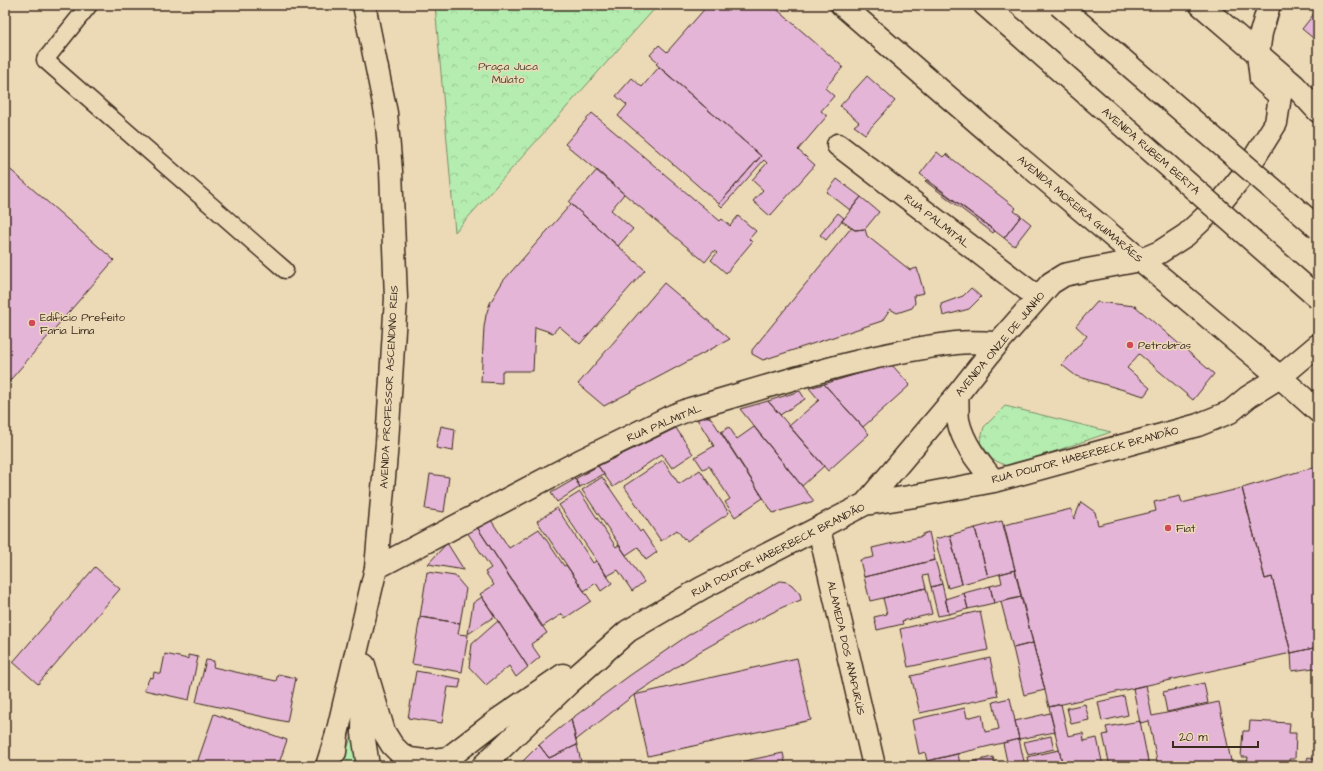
<svg xmlns="http://www.w3.org/2000/svg" width="1323" height="771" font-family="'Architects Daughter',sans-serif">
<defs>
<pattern id="park-crowns" width="20" height="18" patternUnits="userSpaceOnUse"><rect width="20" height="18" fill="#b5edb0"/><path d="M2 6a3 3 0 1 1 6 0M12 15a3 3 0 1 1 6 0" fill="none" stroke="#9dcb97"/></pattern>
</defs>
<rect width="100%" height="100%" fill="#ecdab7"/>
<filter id="ink" filterUnits="userSpaceOnUse"><feTurbulence type="fractalNoise" baseFrequency=".025" numOctaves="2"/><feDisplacementMap in="SourceGraphic" scale="8" xChannelSelector="R" yChannelSelector="G"/><feConvolveMatrix kernelMatrix="1 2 1 2 8 2 1 2 1" color-interpolation-filters="sRGB"/></filter>
<g filter="url(#ink)">
<!-- park -->
<path fill="url(#park-crowns)" stroke="#788c67" d="M435 5H658L455 232Z
M1005 406 1111 432 1009 467 992 459 980 442 984 427Z
M353 732 359 766H341Z"/>
<!-- building -->
<path fill="#e5b5d7" stroke="#3b2a1e" d="M708 5H772L843 67 825 88 834 96 821 111 827 116 798 150 815 165 770 216 753 201 763 190 752 180 767 163 764 160 722 207 719 204 761 156 656 64 658 62 650 55 659 45 667 52Z
M1317 10 1318 11V42L1302 29Z
M659 67 761 156 719 204 618 116 627 105 616 96 632 78 642 87Z
M867 76 895 101 865 134 854 126 859 122 840 106Z
M592 113 720 221 722 219 730 226 738 216 756 231 749 239 752 242 726 273 711 260 717 253 714 251 705 262 565 144Z
M937 152 943 157 946 154 1016 208 1014 211 1021 216 1004 238 920 174Z
M5 165 114 260 5 386Z
M597 170 624 194 611 210 633 229 618 246 569 202Z
M837 179 861 197 850 210 827 192Z
M926 180 995 231 993 233 925 181Z
M861 197 879 212 865 229 855 230 842 221Z
M571 204 645 270 580 344 559 326 553 333 535 327 533 371H502V383L481 382 484 327 486 315 490 303 503 281Z
M838 213 844 218 826 240 820 235Z
M1021 216 1031 224 1014 246 1004 238Z
M851 228 855 230 865 229 867 236 910 270 917 268 924 293 914 295 915 303 912 308 897 313 890 309 882 321 763 360 752 354V350Z
M664 283 730 339 604 406 578 384Z
M971 288 981 297 969 309 943 316 941 304 963 296Z
M1097 302 1135 306 1214 374 1193 400 1139 354 1127 368 1150 388 1144 396 1076 376 1062 365 1087 336 1076 326Z
M891 364 910 385 863 427 824 384Z
M824 384 869 434 828 471 789 426 819 400 809 388Z
M800 391 805 399 780 415 768 401Z
M768 401 824 466 802 486 740 409Z
M705 416 711 418 763 498 735 517 725 502 730 499 709 466 703 469 695 457 714 446 697 419Z
M441 426 455 429 453 451 436 448Z
M729 427 737 439 754 427 814 501 773 513 721 432Z
M676 428 693 454 672 468 662 454 613 487 598 466Z
M663 460 679 484 700 470 729 513 687 541 685 538 684 539 677 530 661 541 624 486Z
M598 466 604 474 580 487 575 479Z
M1318 466V647L1291 653 1272 577 1265 579 1242 488Z
M430 474 449 477 444 512 425 509Z
M602 477 640 532 642 530 657 552 646 560 638 547 626 555 582 490Z
M575 479 580 487 557 502 551 493Z
M1242 488 1265 579 1272 577 1291 653 1049 707 1004 525 1071 509 1074 519 1081 502 1095 512 1098 525 1156 511 1154 502 1180 496 1182 503Z
M580 492 616 547 619 545 644 582 632 591 618 570 607 576 559 505Z
M557 508 593 563 596 561 612 583 601 591 596 583 584 591 537 521Z
M491 520 509 548 539 529 564 566 566 565 591 601 565 618 562 614 542 627 477 527Z
M1002 521 1015 570 988 577 975 528Z
M477 527 547 633 531 644 540 657 528 667 480 594 494 585 485 572 491 568 467 532Z
M975 528 988 577 962 584 950 535Z
M929 532 935 560 864 577 860 560 874 557 872 548 923 536V534Z
M950 535 962 584 948 588 935 539Z
M447 543 464 570 428 564Z
M935 560 942 584 931 587 928 575 923 576 926 588 870 601 864 577Z
M95 567 120 589 38 684 13 662Z
M1015 570 1021 597 994 603 990 586 1002 583 1000 574Z
M427 572 455 576 466 589 460 623 420 617Z
M780 581 787 582 792 585 800 594 801 600 783 607 740 629 699 652 634 695 576 740 571 719 629 676 687 636Z
M942 584 949 614 938 616 931 587Z
M990 586 994 603 968 609 964 593Z
M926 588 932 614 902 621 903 624 877 630 874 617 887 614 883 598Z
M964 593 968 609 949 614 945 599Z
M482 597 495 616 468 634 473 603Z
M1021 597 1033 643 1013 648 1001 602Z
M980 611 988 650 908 667 900 629Z
M420 617 460 623 458 634 468 635 462 672 412 664Z
M498 621 528 667 516 677 509 666 486 685 469 667 472 644Z
M1033 643 1045 690 1024 695 1013 648Z
M1318 647V670L1313 668 1292 671 1291 653Z
M165 654 188 659V655L198 657 189 700 144 690 150 677 153 678 154 672 161 674Z
M797 658 811 720 648 756 634 695Z
M990 658 998 696 920 713 911 676Z
M206 660 214 661 213 667 276 681 278 674 296 678 287 722 196 702Z
M416 671 461 679 459 688 448 687 442 723 408 718Z
M1204 683 1208 703 1167 712 1163 692Z
M1146 685 1152 716 1219 702 1232 766H1158L1149 721 1140 723 1133 688Z
M1124 696 1128 715 1102 721 1098 702Z
M1010 698 1019 739 927 761 925 752 919 754 912 720 965 708 967 718 982 714 985 732 999 729 993 702Z
M1061 704 1068 736 1083 733 1084 741 1097 738 1103 766H1063L1049 707Z
M1085 704 1089 720 1071 724 1067 708Z
M1050 713 1055 732 1019 739 1015 721Z
M214 714 287 740 278 766H196Z
M571 719 577 745 549 758 539 745Z
M1140 721 1149 766H1110L1103 735 1108 734 1106 727Z
M1250 721 1290 723 1289 733H1296L1295 759H1289V766H1247L1248 757H1241L1243 731H1249Z
M1051 736 1054 749 1028 755 1024 742Z
M1019 739 1025 766H1008L1003 743Z
M539 745 549 758 577 745 582 766H518Z
M1059 750 1063 766H1029L1027 757Z
M783 753 786 766H731V764Z
M958 754 960 764 993 757 995 766H928L927 761Z
M1308 757 1318 760V766H1305Z"/>
<g fill="none" stroke-linecap="round" stroke-linejoin="round">
<!-- lane casing -->
<g stroke="#3b2a1e" stroke-width="19">
<path id="lane" d="M89 5 45 60 285 270"/>
</g>
<!-- street casing -->
<g stroke="#3b2a1e" stroke-width="25">
<path id="street" d="M838 145 1037 297
M819 529 874 766
M376 568 580 461 670 417 690 409C777 384 865 354 956 343 970 341 985 343 998 343
M364 673 363 733 368 766
M335 752 337 734 376 568 387 443 396 298 391 171 386 113 364 5"/>
</g>
<!-- secondary casing -->
<g stroke="#3b2a1e" stroke-width="25">
<path id="secondary" d="M957 395C958 403 957 412 958 420 963 444 979 463 994 481
M865 504 957 395 998 343 1051 283 1064 275 1087 270 1141 260 1160 252 1186 235 1222 201 1246 171 1276 123 1280 96 1261 79 1258 54 1261 33 1269 5
M364 665 384 732 392 745 402 755 410 759 425 761 449 758
M327 766 337 734
M438 766 499 719 563 675
M483 766 569 683 628 631 702 588 865 504 915 496 994 481 1198 425 1230 412 1248 397 1280 377 1318 345"/>
</g>
<!-- highway casing -->
<g stroke="#3b2a1e" stroke-width="25">
<path id="highway" d="M842 5 984 128 1251 353 1280 377 1318 411
M985 5 1015 31
M1201 5 1294 85 1318 111"/>
</g>
<!-- lane -->
<use href="#lane" stroke="#ecdab7" stroke-width="16"/>
<!-- street -->
<use href="#street" stroke="#ecdab7" stroke-width="22"/>
<!-- secondary -->
<use href="#secondary" stroke="#ecdab7" stroke-width="22"/>
<!-- highway -->
<use href="#highway" stroke="#ecdab7" stroke-width="22"/>
<!-- highway-bridge casing -->
<g stroke="#3b2a1e" stroke-width="25" stroke-linecap="butt">
<path id="highway-bridge" d="M1059 5 1318 228
M1015 31 1318 298"/>
</g>
<!-- highway-bridge -->
<use href="#highway-bridge" stroke="#ecdab7" stroke-width="22"/>
</g>
</g>
<!-- markers -->
<g fill="#d1495b" stroke="#ecdab7" stroke-width="1.5">
<circle cx="32" cy="323" r="4"/>
<circle cx="1130" cy="345" r="4"/>
<circle cx="1168" cy="528" r="4"/>
</g>
<g text-anchor="middle" dominant-baseline="central" stroke-width="3" stroke-linejoin="round" paint-order="stroke">
<!-- park labels -->
<g font-size="11" fill="#4d4734" stroke="#ecdab7">
<text x="508" y="66">Praça Juca<tspan x="508" dy="13">Mulato</tspan></text>
</g>
<!-- street labels -->
<g font-size="11" fill="#3b2a1e" stroke="#ecdab7">
<text transform="translate(1151 151) rotate(41)">AVENIDA RUBEM BERTA</text>
<text transform="translate(1080 209) rotate(40)">AVENIDA MOREIRA GUIMARÃES</text>
<text transform="translate(937 221) rotate(38)">RUA PALMITAL</text>
<text transform="translate(1000 344) rotate(-50)">AVENIDA ONZE DE JUNHO</text>
<text transform="translate(389 387) rotate(-87)">AVENIDA PROFESSOR ASCENDINO REIS</text>
<text transform="translate(664 423) rotate(-23)">RUA PALMITAL</text>
<text transform="translate(1085 455) rotate(-15)">RUA DOUTOR HABERBECK BRANDÃO</text>
<text transform="translate(778 550) rotate(-27)">RUA DOUTOR HABERBECK BRANDÃO</text>
<text transform="translate(846 648) rotate(77)">ALAMEDA DOS ANAPURÚS</text>
</g>
<!-- poi labels -->
<g font-size="11" fill="#3b2a1e" stroke="#ecdab7" text-anchor="start">
<text x="40" y="317">Edifício Prefeito<tspan x="40" dy="13">Faria Lima</tspan></text>
<text x="1138" y="345">Petrobras</text>
<text x="1176" y="528">Fiat</text>
</g>
</g>
<!-- margin -->
<rect width="1323" height="771" fill="none" stroke="#ecdab7" stroke-width="20"/>
<rect x="10" y="10" width="1303" height="751" fill="none" stroke="#3b2a1e" stroke-width="1.5" filter="url(#ink)"/>
<!-- scale -->
<path d="M1173 741v6h85v-6" fill="none" stroke="#3b2a1e" stroke-width="2"/>
<text x="1179" y="741" font-size="12" fill="#3b2a1e" stroke="#ecdab7" stroke-width="3" paint-order="stroke">20 m</text>
</svg>
